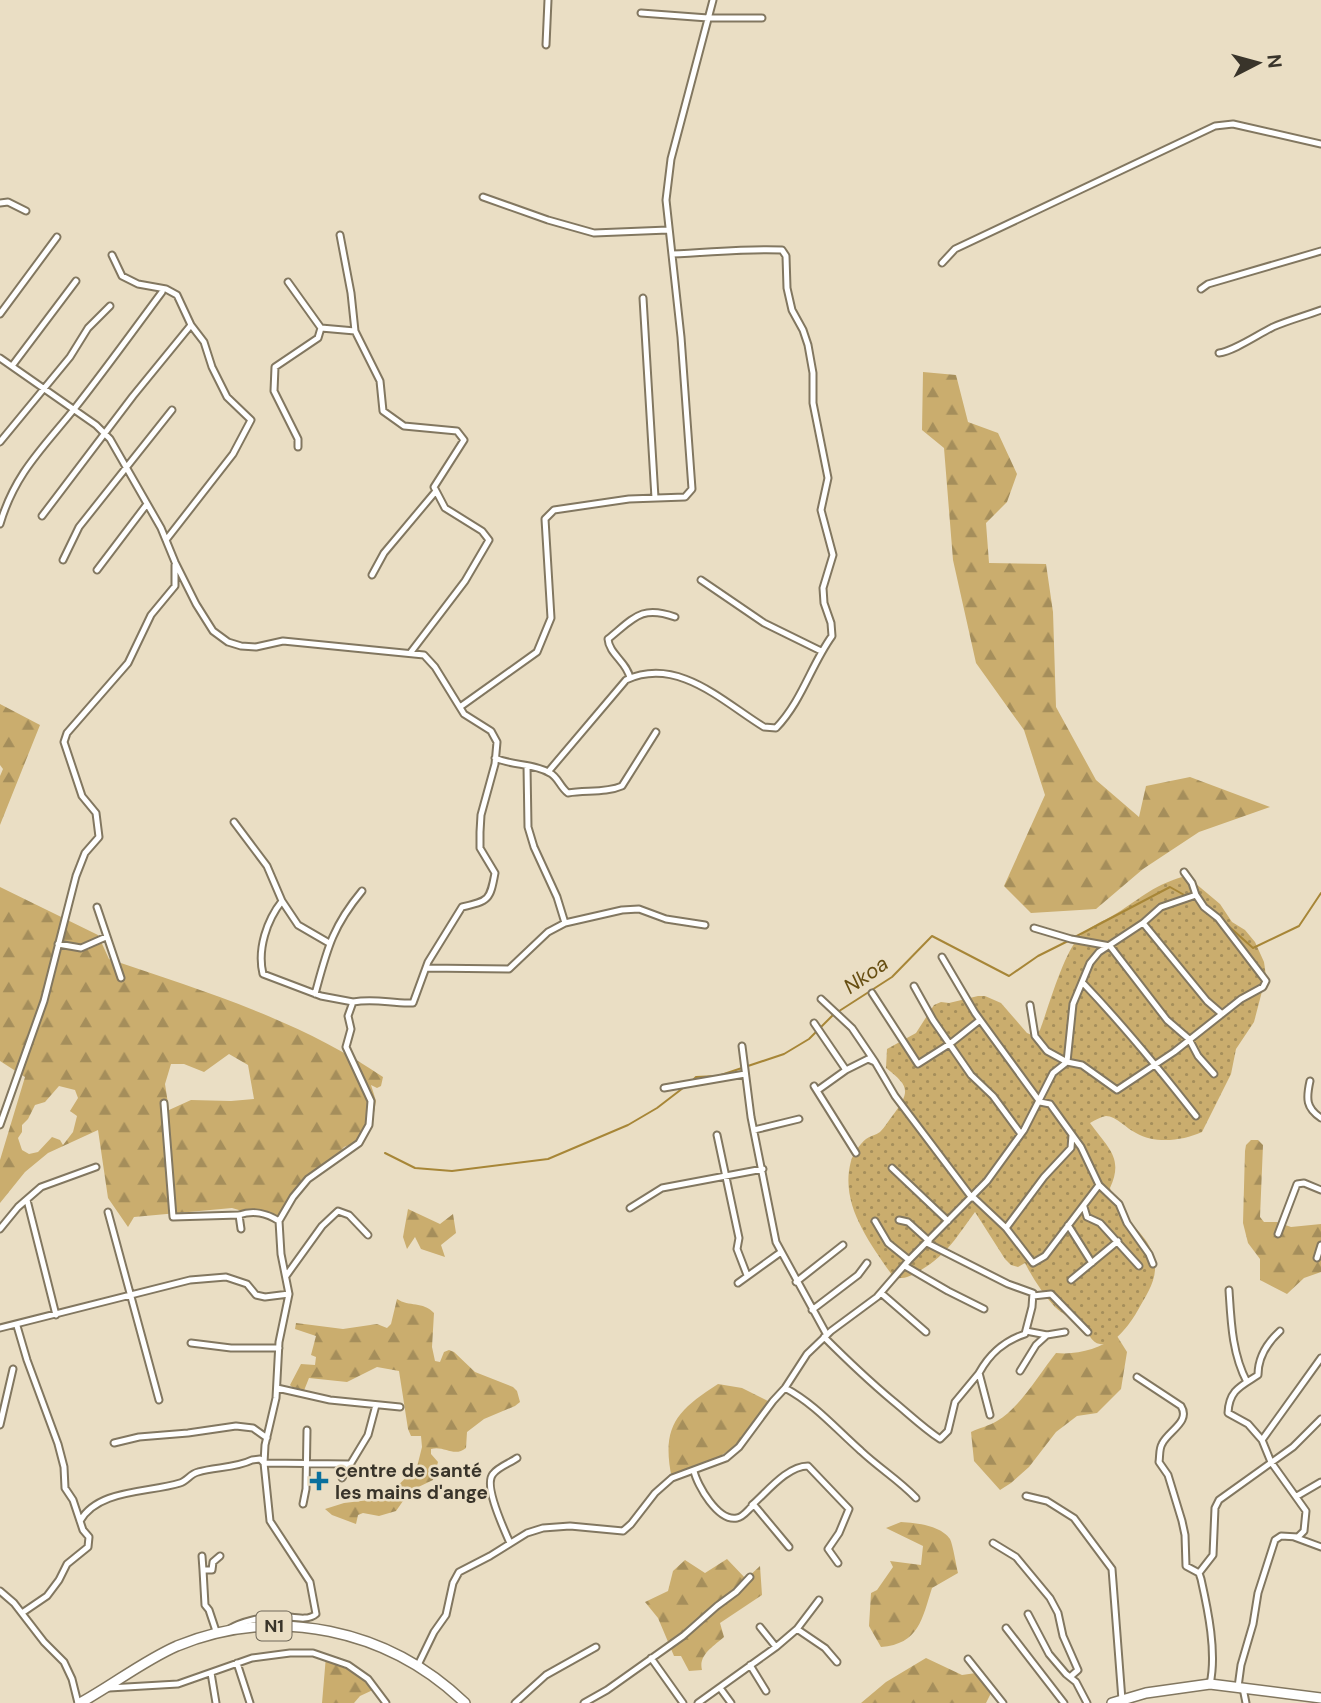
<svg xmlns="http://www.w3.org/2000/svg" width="1321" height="1703" font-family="'DM Sans',sans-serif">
<defs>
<pattern id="grass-dots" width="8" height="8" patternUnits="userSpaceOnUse" patternTransform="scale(1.75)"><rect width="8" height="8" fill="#caad6e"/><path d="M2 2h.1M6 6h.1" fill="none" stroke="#a58e5b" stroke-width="1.8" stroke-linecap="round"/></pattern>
<pattern id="forest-firs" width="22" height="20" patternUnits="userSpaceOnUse" patternTransform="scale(1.75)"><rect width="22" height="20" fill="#caad6e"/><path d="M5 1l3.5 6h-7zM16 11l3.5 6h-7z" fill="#a58e5b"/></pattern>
</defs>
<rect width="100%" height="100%" fill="#eadec4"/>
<!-- grass -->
<path fill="url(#grass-dots)" d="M1182 877 1189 878 1220 904 1232 922 1245 930 1255 942 1264 962 1266 976 1254 1022 1236 1049 1231 1074 1202 1132C1182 1141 1155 1144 1136 1133 1127 1129 1116 1116 1106 1116 1101 1117 1095 1120 1090 1123 1108 1148 1124 1158 1110 1188 1112 1196 1116 1206 1121 1212 1135 1229 1154 1242 1155 1266 1156 1282 1145 1297 1138 1310 1132 1321 1114 1347 1100 1344 1091 1343 1088 1331 1082 1326 1074 1319 1063 1315 1055 1307 1043 1294 1033 1279 1025 1263L1018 1267 1011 1265 1005 1259 975 1212C957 1236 948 1254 921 1270 911 1276 906 1279 894 1278 871 1244 839 1205 851 1161 853 1154 860 1144 866 1139 870 1136 876 1135 880 1132 885 1127 889 1120 893 1115 911 1091 909 1086 886 1068L887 1049 916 1033 934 1005 941 1002 949 1003 978 996H985L1001 1003 1027 1033 1034 1036 1040 1030C1049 1006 1063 954 1080 936 1089 927 1101 922 1112 916 1138 901 1151 886 1182 877Z"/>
<!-- forest -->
<path fill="url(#forest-firs)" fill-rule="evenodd" d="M923 372 956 375 968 422 998 433 1017 474 1007 502 986 523 989 563 1046 564 1053 612 1056 707 1096 780 1139 817 1146 786 1190 777 1270 807 1199 832 1143 869 1096 909 1031 913 1004 886 1045 795 1024 730 976 663 953 560 944 448 922 430Z
M0 704 40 725 0 825V776L3 769 0 765Z
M0 887 98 935 109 959C204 991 299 1020 383 1077L381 1086 377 1088 371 1085 376 1101 372 1124 352 1144 344 1147 328 1166 320 1167 292 1195 280 1222 232 1208 134 1217 128 1227 108 1198 98 1130 48 1153 25 1172 0 1203V1160L25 1077 0 1061ZM229 1054 248 1065 254 1099 231 1101 191 1100 169 1110 165 1084 171 1064H184L204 1072ZM59 1086 75 1090 78 1098 70 1111 77 1116 73 1132 63 1145 60 1140 52 1137 38 1152 29 1154 22 1150 18 1138 22 1132V1125L28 1119 35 1105 45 1102Z
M1251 1140H1258L1263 1145 1260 1217 1264 1222H1277L1291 1227 1321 1224V1272L1304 1278 1287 1294 1260 1280V1259L1248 1243 1243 1223 1245 1151 1246 1145Z
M408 1209 440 1224 453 1214 456 1233 441 1245 445 1257 421 1249 415 1237 407 1249 403 1237Z
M397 1299C409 1307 423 1301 434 1313L432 1347 435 1361 440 1362 444 1352 449 1350 454 1352 475 1372 513 1387 517 1391 520 1402 515 1406 484 1419 467 1432 466 1448C454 1458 444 1445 431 1449V1454L438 1462 433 1480 410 1491 396 1511 379 1516 363 1513 358 1515 356 1524 332 1515 325 1509 344 1503 378 1499 390 1493 417 1467 422 1447 421 1436H411L408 1429 399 1371 377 1367 347 1382 309 1378 303 1393H298L290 1385 301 1364 315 1365 316 1357 311 1355 316 1336 295 1329 296 1323 343 1329 377 1324 387 1328 391 1324Z
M1117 1336 1127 1352 1121 1389 1097 1413 1077 1416 1056 1432 1029 1467 1011 1483 1000 1490 974 1461 971 1432C979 1428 989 1426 997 1421 1020 1408 1039 1374 1056 1353 1078 1355 1099 1349 1117 1336Z
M718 1384 742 1388 770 1402 737 1445 705 1466 672 1479C661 1427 676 1411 718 1384Z
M901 1522C916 1523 940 1525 950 1539 953 1545 956 1565 958 1573L932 1588C922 1619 919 1644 881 1647L869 1626 871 1593 877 1590 893 1567 890 1561 921 1565 923 1546 886 1528Z
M727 1559 746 1579 760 1566 762 1595 720 1623 724 1637C714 1646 698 1655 702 1670L689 1671 681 1656H674L658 1618 645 1602 668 1591 673 1571 685 1560 705 1573Z
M326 1656 365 1677 375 1689 360 1696 354 1703H322Z
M926 1658 962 1675 983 1672 997 1690 991 1693 986 1703H861L886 1682Z"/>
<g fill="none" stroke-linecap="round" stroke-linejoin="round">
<!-- stream -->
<path stroke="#a78637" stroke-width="2" d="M1225 923 1253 948 1299 926 1321 893
M1073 938 1170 887 1186 896
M693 1080 696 1077 718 1076 784 1054 809 1039 833 1015 892 977 932 936 1009 976 1038 956 1068 941
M385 1153 415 1168 452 1171 548 1159 628 1125 657 1108 683 1088"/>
<!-- minor casing -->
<g stroke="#827760" stroke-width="9">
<path id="minor" d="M641 13 708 18H762
M546 45 548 0
M483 197 548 220 594 233 668 230
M0 203 8 202 26 211
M340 235 351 293 355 331 380 381 383 411 404 426 457 431 464 440 434 487 445 508 482 531 489 540 465 581 411 652
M112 255 122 276 138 284 166 289 177 295 191 325 204 342 212 367 227 397 251 420 233 454 166 540
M942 263 955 249 1215 126 1233 124 1321 144
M288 282 321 328 318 338 275 367 274 391 298 439V447
M1201 289 1208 284 1321 251
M643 298 655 498
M0 314 57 237
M321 328 355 331
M1219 353C1234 351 1257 335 1273 327 1289 320 1305 316 1321 310
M0 358 96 425 110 439 161 528 175 562 196 604 213 631 228 642 241 646 256 647 283 641 424 655 435 667 464 714 491 731 497 742 495 764 481 815 480 832V848L495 873C490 900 489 901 462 907L428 962 413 1003C391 1004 377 998 353 1002L348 1016 351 1029 346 1047 371 1101 369 1125 359 1143 308 1179 293 1197 279 1221 281 1254 289 1294 279 1342 276 1398 265 1445 264 1463 270 1521 310 1582 316 1614C307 1622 291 1616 278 1616 263 1617 242 1621 229 1629
M12 366 76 281
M0 442 70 357 88 328 110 306
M42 516 133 396 191 325
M0 524C15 473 43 448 75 408 105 370 133 331 162 292
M63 560 79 527 172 410
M97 570 147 504
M372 575 384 553 436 491
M701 580 764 623 821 651
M630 678C627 662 609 654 608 639 634 618 641 605 675 617
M460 707 537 652 551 618 545 519 554 510 629 499 685 497 692 489 681 337 666 200 671 159 713 0
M495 758C513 766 533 763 550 773 558 777 560 787 568 793 586 790 606 793 622 786L656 732
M527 766 528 827 534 847 557 897 565 923
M548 772 626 680C678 656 723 702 764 727L776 728C802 701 811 665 832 636L831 623 824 603 823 588 833 555 821 510 828 478 813 403V373L808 345 803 330 792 310 787 288 786 256 782 250C745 248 709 253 672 254
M234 822 267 866 282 901 298 925 329 943
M282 901C267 920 257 949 263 974L321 996 353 1002
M97 907 121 978
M1143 923 1207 1001 1222 1014
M1034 928 1071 939 1110 946 1167 1020 1189 1039 1198 1056 1214 1074
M58 944 81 948 106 937
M942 957 975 1013 1040 1102 1050 1104 1081 1147 1099 1185 1045 1256 1033 1263 1006 1228 973 1197
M426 968 509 969 548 932 565 923 622 910 639 909 666 919 705 925
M1083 983C1123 1025 1160 1070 1196 1116
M914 986 933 1020 971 1075 993 1096 1021 1134
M872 993 918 1064 951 1043 980 1020
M315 994C327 950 332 927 362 891
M821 999 852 1028 875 1062
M1030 1005 1035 1036 1047 1051 1067 1062 1082 1065 1117 1090 1174 1052 1241 999 1263 987 1266 981 1263 977 1218 918 1204 907 1196 895 1192 883 1184 872
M814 1023 846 1070
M742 1046 751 1117 776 1242 827 1335
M1310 1081C1306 1099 1306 1108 1321 1118
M814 1086 856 1153
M664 1088 745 1074
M818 1090 846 1070 868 1059 875 1062 895 1096 972 1198
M164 1103 173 1217 239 1215
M0 1125 44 1001 76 876 85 853 99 837 96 813 82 796 64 742 67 733 128 663 151 615 175 586V565
M754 1130 799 1119
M717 1135 739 1238 737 1249 747 1275
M892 1168 948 1221
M1099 1185 1119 1204 1127 1223 1149 1254 1153 1264
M27 1200 56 1315
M1084 1207 1087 1217 1100 1223 1139 1266
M630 1208 662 1188 763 1169
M108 1212 159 1400
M899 1220 908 1222 929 1241
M875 1221 888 1243 909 1260
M1068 1225 1092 1263
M1006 1228 1044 1177 1071 1148 1072 1135
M0 1229 18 1207 41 1187 96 1167
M241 1229 239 1215C254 1210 266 1213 279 1221
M1278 1234 1297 1184 1304 1183 1321 1190
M927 1243 1008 1284 1033 1293 1032 1307 1025 1334C1004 1341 990 1353 979 1373L990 1415
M1317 1258 1321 1245
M905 1266 948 1291 984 1309
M286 1276 322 1226 338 1211 349 1215 368 1235
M1071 1280 1118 1241
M796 1282 843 1245
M738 1283 781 1252
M1229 1290C1231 1321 1232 1354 1247 1382
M881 1293 926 1332
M1033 1296 1051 1294 1088 1332
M812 1310 858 1275 867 1263
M17 1326 27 1360 58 1444 64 1467 65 1488 73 1500 83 1530 89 1537 88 1547 67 1564 59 1580 47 1596 22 1613
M0 1328 190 1280 226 1277 247 1284 256 1295 265 1297 289 1294
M1026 1331 1047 1335 1065 1332
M824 1337C847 1360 869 1381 893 1401 909 1414 922 1427 940 1439L948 1431 955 1402 979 1373
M191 1343 231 1348H279
M1020 1371 1036 1345 1047 1335
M1137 1377 1181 1406C1191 1422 1168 1431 1162 1444 1159 1449 1160 1456 1159 1462L1168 1475 1182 1521 1185 1535 1186 1566 1199 1573 1201 1579C1208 1610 1217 1653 1210 1684
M277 1388 330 1400 400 1407
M785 1388C815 1404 836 1429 861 1451 879 1468 899 1480 916 1498
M0 1425 13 1369
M1262 1440 1248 1424 1228 1413C1229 1390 1241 1386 1258 1375 1258 1357 1267 1343 1280 1331
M114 1443 139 1437 188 1433 236 1426 253 1428 267 1438
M694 1471C697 1485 718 1522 737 1518 744 1517 749 1508 754 1505L789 1547
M342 1478 368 1435 376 1405
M1026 1496 1047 1501 1074 1518 1112 1569 1122 1700
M1297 1496 1321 1482
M303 1504 306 1489 307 1430
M752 1505C767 1492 787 1466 808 1466L849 1509 839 1533 828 1549 838 1563
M80 1521C98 1489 148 1493 180 1483 187 1481 190 1474 198 1472 215 1467 236 1468 252 1460L260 1459 264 1463 349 1464
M1294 1537 1321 1547
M510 1543C504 1529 483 1485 493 1474 498 1467 510 1463 517 1458
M993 1543 1016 1557 1050 1598 1058 1613 1063 1636 1078 1670 1070 1677
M202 1556 203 1570
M1199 1573 1213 1555 1215 1508 1219 1500 1293 1447 1321 1419
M0 1591 14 1603 44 1642 64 1662 72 1679 78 1703
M1028 1614 1049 1654 1066 1674 1076 1682 1087 1703
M760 1627 776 1647
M1006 1628 1064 1703
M797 1629 825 1648 837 1662
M217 1634 209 1610 205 1605 203 1570H212L213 1562 220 1556
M651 1658 683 1703
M968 1659 1003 1703
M237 1663 250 1703
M418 1665 434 1632 446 1615 453 1583 459 1572 490 1556 527 1533 543 1528 570 1526 623 1531 631 1524 655 1493 672 1478 726 1458 739 1447 773 1401 785 1388 807 1354 831 1331 877 1297 909 1260 987 1181 1024 1130 1053 1073 1067 1062 1073 1004 1090 963 1099 952 1143 923 1161 907 1196 895
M750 1665 766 1691
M211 1673 216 1703
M1238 1687 1241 1665 1253 1624 1258 1593 1275 1540 1281 1536 1298 1537 1304 1531 1306 1511 1271 1462 1262 1440 1321 1358
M109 1688 178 1684 252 1658 290 1653H313L348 1665 368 1679 386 1703
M720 1688 731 1703
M1243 1688 1246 1703
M515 1703 546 1675 596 1647
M584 1703 607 1690 683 1636 717 1606 736 1592 750 1577
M698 1703 776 1647 797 1629 819 1600"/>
</g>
<!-- trunk casing -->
<g stroke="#827760" stroke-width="12">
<path id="trunk" d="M80 1703C113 1685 143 1661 177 1646 277 1605 388 1629 465 1703
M1112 1703 1146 1693 1210 1684 1321 1698"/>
</g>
<!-- minor -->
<use href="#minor" stroke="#fff" stroke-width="5"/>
<!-- trunk -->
<use href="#trunk" stroke="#fff" stroke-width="9"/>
</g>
<!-- markers -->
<path fill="#0a709d" stroke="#eadec4" stroke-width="2.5" d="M315.5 1470.5h7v7h7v7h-7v7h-7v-7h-7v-7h7z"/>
<g text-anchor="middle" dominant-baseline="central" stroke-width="5" stroke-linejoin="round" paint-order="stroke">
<!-- shield labels -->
<rect fill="#eadec4" stroke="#6e6758" stroke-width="2" x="256.5" y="1611.5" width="35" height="29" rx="5"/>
<g font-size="18" font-weight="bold" fill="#39342a">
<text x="274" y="1626">N1</text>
</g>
<!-- poi labels -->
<g font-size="19" font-weight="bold" fill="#39342a" stroke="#eadec4" text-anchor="start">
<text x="335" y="1470">centre de santé<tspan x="335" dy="22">les mains d'ange</tspan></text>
</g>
<!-- water labels -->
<g font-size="21" font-style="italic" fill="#674f13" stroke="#eadec4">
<text transform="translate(866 975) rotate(-35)">Nkoa</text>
</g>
</g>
<!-- north arrow -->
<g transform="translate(1258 63) rotate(84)" stroke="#eadec4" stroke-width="5" paint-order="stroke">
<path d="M0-5L12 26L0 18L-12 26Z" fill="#39342a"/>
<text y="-10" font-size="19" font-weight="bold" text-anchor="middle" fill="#39342a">N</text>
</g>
</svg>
